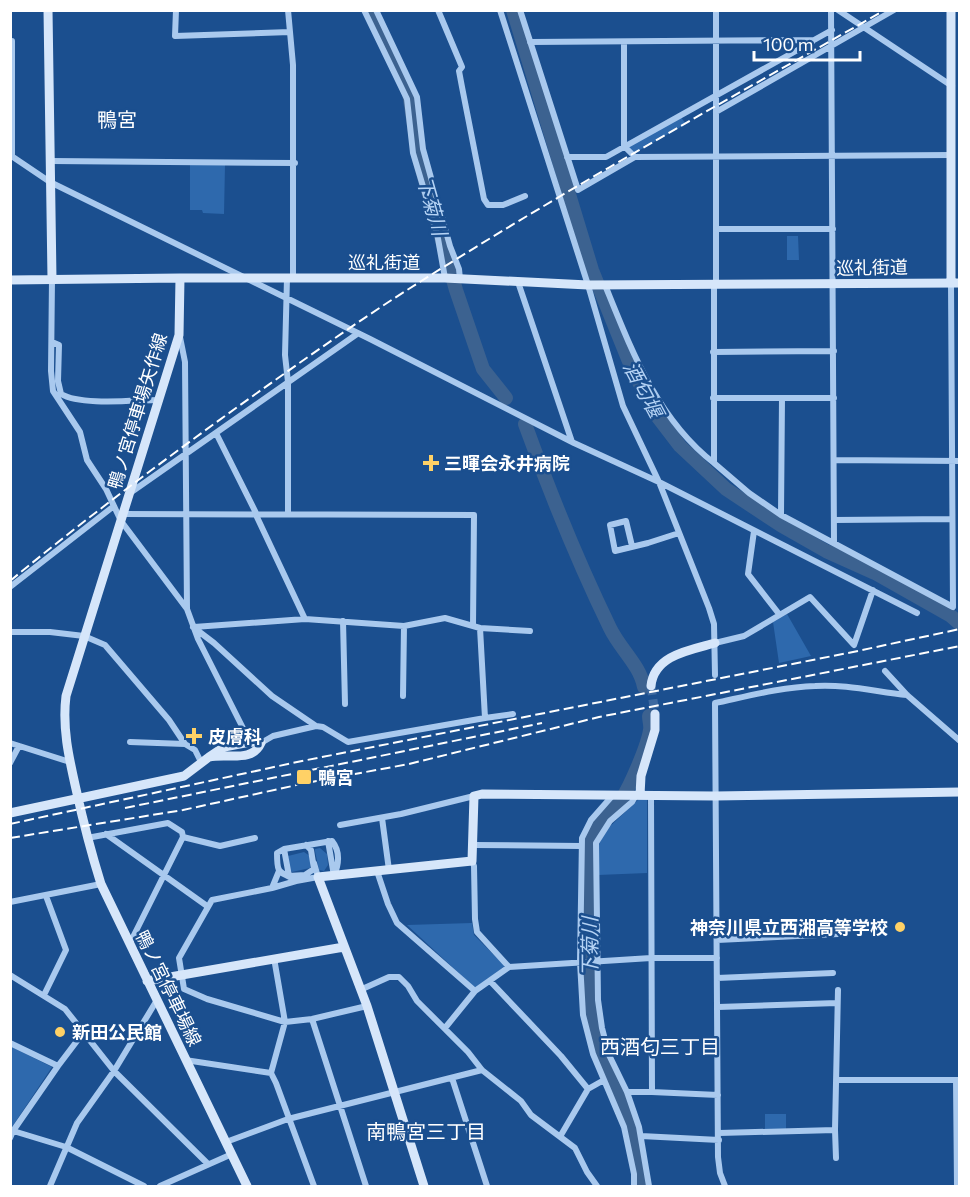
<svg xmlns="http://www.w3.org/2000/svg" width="970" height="1197" font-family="Commissioner,'Noto Sans JP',sans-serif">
<rect width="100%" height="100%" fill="#1b4f8f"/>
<!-- green -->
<path fill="#2e69ad" d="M680 116 686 124 633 154 626 146Z
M190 165H225L224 214 203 213 202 210H190Z
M787 236H798L799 260H787Z
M787 614 811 656 779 663 773 622Z
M640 798H647V873L598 875V847L604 832Z
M320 848 327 854 328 865 324 871 319 870 315 851V849Z
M304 852 310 856V868L292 872 290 870 288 856Z
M472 923 474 935 505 966 475 988 407 925Z
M10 1046 52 1067 12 1127H10Z
M765 1114H786V1129L765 1130Z"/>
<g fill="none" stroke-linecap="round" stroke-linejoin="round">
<!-- river -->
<path stroke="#3c6290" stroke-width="14" d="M370 10 409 93 419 159 456 290 471 334 483 369 506 398
M513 10 592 270 632 369 657 416 680 446 726 489 782 526 826 551 875 573 951 616 960 624
M525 424C550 493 578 562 610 628 620 649 640 665 644 687
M641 1186 634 1139 624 1108 599 1053 590 1008 589 846C596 817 607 820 621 800 630 787 648 745 650 730 651 726 649 720 649 716"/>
<!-- secondary-tunnel -->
<path stroke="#3d69a0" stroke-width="9" stroke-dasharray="9 4.5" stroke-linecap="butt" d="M651 686 655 714"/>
<!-- street -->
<path stroke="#a9c9ee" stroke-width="6" d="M176 10 175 36 290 32
M288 10 293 65V278
M364 10 407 99 413 153 437 233 445 278
M376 10 417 97 423 149 450 246 459 269 460 279
M438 10 462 67 459 71 462 87 484 199 488 205H503L525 196
M500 10 588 285 623 406 659 482 709 608 714 624 715 675
M520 10 578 190 635 157 952 155
M716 10V285
M831 10 834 542
M838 10 952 86
M10 41H12V156
M530 42 814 40 832 30
M624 42V146L635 157
M716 112 894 10
M10 155 50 182 370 339 574 443 659 482 917 613
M567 157H606L812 42
M51 161 295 163
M716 229H833
M287 278 285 355 288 382V514
M52 279 51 371 53 391 80 432 87 460 106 489 121 521 187 609 198 639 250 742
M518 282 572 442
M605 285C631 349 657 419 714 463
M714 285V463L749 493 781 515 953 607 951 283
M180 337 185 362 187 609
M52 342 59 345 58 381 61 394C81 406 135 400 159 400
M713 352 834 351
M713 398H834
M216 433 257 515
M834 460 960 461
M130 493 357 334
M123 514 474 515 473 626
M781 515 782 398
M834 520 952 519
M754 531 748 574 779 614
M632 546 626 521 610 525 615 551 648 543 679 533
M10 587 114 506
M343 621 345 704
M193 627 214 643 272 696 316 726 323 727 348 742 485 718 480 628 445 618 404 626 305 619 256 515
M194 627 305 619
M480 628 530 631
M10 632H50L84 636 105 645 169 720 185 744 195 750 201 762
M715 643 744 636 810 597 854 645 873 590
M885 671 907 695 960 741
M403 696 404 626
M485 718 513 714
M130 742 185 744
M10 743 70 762
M261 743 273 736 316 726
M10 763 19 746
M613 795 591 820 582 838 580 962 583 1015 593 1054 624 1127 634 1174V1186
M636 795 632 802 610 821 596 843 598 1000 602 1028 609 1055 627 1092 639 1127 649 1186
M651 795 652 1092 718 1095
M382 818 389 870
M340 825 401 814 474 796
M106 834 207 906
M87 838 168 823 182 832 183 837 220 846 255 838
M328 841 334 876
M474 845 581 846
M284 849 289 876 305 875 314 869 311 850 306 845
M472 861 474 866 475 919 477 932 509 967
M314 863 318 877 296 881C280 870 277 877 277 853L284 849 332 841C341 852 339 864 334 876
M377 871 388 904 397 923 475 991
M296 881 272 888 212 900 179 958 184 989 207 999 285 1022 312 1019 367 1006
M272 888 279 871
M10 902 101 884
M717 940 838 934
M128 941H131L183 837
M10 975 65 1009 114 1071 208 1164
M717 978 833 973
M490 981 561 1056 588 1089 561 1135
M360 990 389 977H399L408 986 417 1001 468 1052 482 1070 521 1101 531 1115 575 1148 587 1172 597 1186
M44 995 66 950 46 896
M718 1007 837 1003
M312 1019 366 1186
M445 1028 475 991 509 967 651 958H717
M10 1043 58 1066 13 1131 10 1138
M185 1060 271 1073 276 1083 314 1186
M58 1066 83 1033
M271 1073 285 1022 274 958
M452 1078 487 1186
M836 1080H960
M956 1080 957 1186
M588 1089 604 1080
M627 1092H652
M10 1130 66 1147 144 1186
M835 1130 838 990
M719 1133 835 1130 836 1158
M641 1136 719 1140
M226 1142 288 1119 482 1070
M50 1186 77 1123 114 1071 157 1000
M160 1186 232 1154
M725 1186 720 1173 718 1157 715 703C748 696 782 687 815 686 846 684 877 692 907 695"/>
<!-- secondary -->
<path stroke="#d6e6fa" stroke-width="9" d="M48 10 52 279
M951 10V283
M180 278H445L588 285 960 283
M10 280 180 278 179 335 66 696C62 728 69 758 76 789 83 821 91 852 101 884L247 1186
M651 686C654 655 690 650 715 643
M250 742 261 743C252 763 228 753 209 757L224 747Z
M640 795 641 776 655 730V714
M10 813 184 776 209 757
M147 981 344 947
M424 1186 367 1006 318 877 472 861 474 796 482 794 715 796 960 792"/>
<!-- rail -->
<path stroke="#fff" stroke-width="2" stroke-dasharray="10 4.5" stroke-linecap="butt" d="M10 581C90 515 173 453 257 393 305 359 354 324 404 292 561 192 723 102 885 10
M125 808 542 723
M10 824 302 761 853 652 960 629
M10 838 183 810 306 783 409 764 599 717 960 646"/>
</g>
<!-- markers -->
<g fill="#ffd166" stroke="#1b4f8f" stroke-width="2">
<path d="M428 454h6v6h6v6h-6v6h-6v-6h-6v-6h6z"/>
<path d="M191 727h6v6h6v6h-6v6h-6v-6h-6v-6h6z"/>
<rect x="296" y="769" width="16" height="16" rx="3"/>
<circle cx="900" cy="927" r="6"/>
<circle cx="60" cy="1032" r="6"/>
</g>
<g text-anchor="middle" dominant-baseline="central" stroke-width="5" stroke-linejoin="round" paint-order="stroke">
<!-- street labels -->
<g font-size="18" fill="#fff" stroke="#1b4f8f">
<text x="384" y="262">巡礼街道</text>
<text transform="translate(872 267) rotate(-1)">巡礼街道</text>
<text transform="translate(137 411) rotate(-73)">鴨ノ宮停車場矢作線</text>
<text transform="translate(169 988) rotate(64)">鴨ノ宮停車場線</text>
</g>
<!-- poi labels -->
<g font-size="18" font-weight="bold" fill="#fff" stroke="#1b4f8f" text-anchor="start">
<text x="444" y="463">三暉会永井病院</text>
<text x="208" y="736">皮膚科</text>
<text x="318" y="777">鴨宮</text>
<text x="888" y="927" text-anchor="end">神奈川県立西湘高等学校</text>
<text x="72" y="1032">新田公民館</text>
</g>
<!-- neighbourhood labels -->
<g font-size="20" fill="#fff" stroke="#1b4f8f">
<text x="117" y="119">鴨宮</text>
<text x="660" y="1046">西酒匂三丁目</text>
<text x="426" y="1131">南鴨宮三丁目</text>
</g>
<!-- water labels -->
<g font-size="20" font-style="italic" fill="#b5d3f5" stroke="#1b4f8f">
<text transform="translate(433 206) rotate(74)">下菊川</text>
<text transform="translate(644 389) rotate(62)">酒匂堰</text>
<text transform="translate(589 947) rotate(-90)">下菊川</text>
</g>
</g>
<!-- border -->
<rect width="970" height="1197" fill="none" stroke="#ffffff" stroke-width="24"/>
<!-- scale -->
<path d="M754 51v9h106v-9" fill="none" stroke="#ffffff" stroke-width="3"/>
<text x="763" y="51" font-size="18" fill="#ffffff" stroke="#1b4f8f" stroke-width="4.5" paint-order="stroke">100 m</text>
</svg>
